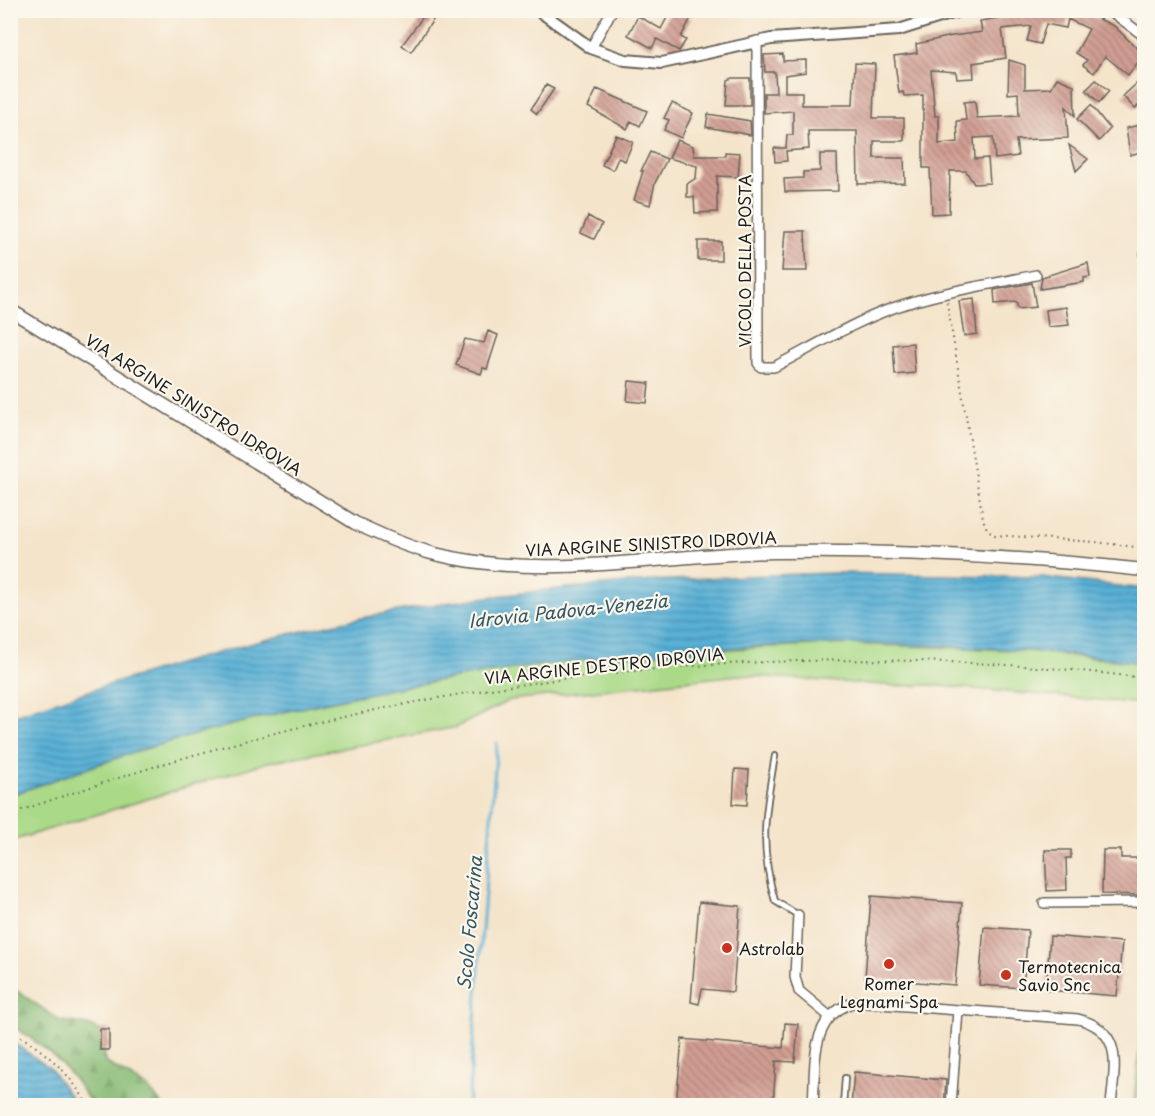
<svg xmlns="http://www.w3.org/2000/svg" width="1155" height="1116" font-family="'Playpen Sans',sans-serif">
<defs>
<pattern id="forest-firs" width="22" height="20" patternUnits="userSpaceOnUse" patternTransform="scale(1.5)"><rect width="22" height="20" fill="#87ba74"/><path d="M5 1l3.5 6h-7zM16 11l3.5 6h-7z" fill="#749f64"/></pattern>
<pattern id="water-rules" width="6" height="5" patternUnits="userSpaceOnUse" patternTransform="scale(1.5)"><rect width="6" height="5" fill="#59b0d6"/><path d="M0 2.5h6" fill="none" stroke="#498ead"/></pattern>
<pattern id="building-back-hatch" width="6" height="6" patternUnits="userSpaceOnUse" patternTransform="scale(1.5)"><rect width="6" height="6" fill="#d19e93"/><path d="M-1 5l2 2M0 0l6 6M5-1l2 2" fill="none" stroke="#a98077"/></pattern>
</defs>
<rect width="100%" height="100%" fill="#fbf7ec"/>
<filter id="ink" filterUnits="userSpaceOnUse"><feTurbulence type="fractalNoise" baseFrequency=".0167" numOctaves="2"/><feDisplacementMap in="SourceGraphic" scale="12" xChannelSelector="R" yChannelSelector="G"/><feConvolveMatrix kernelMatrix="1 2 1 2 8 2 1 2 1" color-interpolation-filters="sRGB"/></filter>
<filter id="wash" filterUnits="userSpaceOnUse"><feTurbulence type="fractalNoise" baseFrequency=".008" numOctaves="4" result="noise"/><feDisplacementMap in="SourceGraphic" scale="24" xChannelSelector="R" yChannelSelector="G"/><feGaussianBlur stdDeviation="1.35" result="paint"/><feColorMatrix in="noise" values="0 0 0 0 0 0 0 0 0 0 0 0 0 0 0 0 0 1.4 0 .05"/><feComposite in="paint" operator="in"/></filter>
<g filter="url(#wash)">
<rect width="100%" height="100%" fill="#f4e4ca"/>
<!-- green -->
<path fill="#aada88" stroke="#637b52" stroke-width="1.5" d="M846 644 1014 650 1144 663V704L930 685 898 686 739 675 510 700 457 727 268 762 11 841 10 795C56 780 102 762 148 748 298 704 455 673 611 657 689 650 768 647 846 644Z
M1144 1029V1105H1134L1141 1031Z"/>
<!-- forest -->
<path fill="url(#forest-firs)" stroke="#526b48" stroke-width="1.5" d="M10 986 61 1021 89 1025 100 1031 105 1062 147 1087 163 1105H92C67 1065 50 1050 11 1025Z"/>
<!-- water -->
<path fill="url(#water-rules)" stroke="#3a6679" stroke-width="1.5" d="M835 573 1042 577 1144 589V663C819 619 462 655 148 748 101 762 56 780 11 795V716C145 672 281 630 421 607 558 584 697 577 835 573Z
M11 1041 50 1068 76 1105H11Z"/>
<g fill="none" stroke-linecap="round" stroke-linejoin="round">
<!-- stream -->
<path stroke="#59b0d6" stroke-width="3" d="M468 1106 497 743"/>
</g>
<g id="blocks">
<!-- building -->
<path fill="url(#building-back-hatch)" d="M428 10H440L411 52 402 45Z
M671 10 691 18 681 37 686 40 679 51 657 39 652 48 628 35 638 16 661 29Z
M1010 10H1080L1114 26 1144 55 1128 75 1105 56 1094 73 1083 65 1087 60 1076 53 1089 29 1068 19 1066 28 1046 24 1040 44 1027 41 1031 26 1002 29 1006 58 973 63 974 78 957 79 956 72 931 70 935 116H939V144L958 142 957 121 966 120 964 102 975 101 977 118 1019 116 1018 93 1008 94 1009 60 1025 65V89L1051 88 1057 78 1074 85 1075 116 1066 107 1068 138 1016 140 1018 156 995 159 993 137 974 138 975 159 988 158 990 183 974 184 966 171H950L949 213 932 214 930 168H923V95L904 96 903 92 899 93 894 56 917 53 916 44 952 36 982 32 980 21 1005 17 1004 12Z
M783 54V61L806 60V72L785 75V92H802V105H853L855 63 875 64 873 118H904V141H874V158H904L905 183 858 184 857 131H808L809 149 786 151 787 161 775 162 774 148H786L787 135H793V111L764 113V93H776L775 72H765L764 55Z
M1144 77V100L1135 109 1123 96Z
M733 78H750V105H726L728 80Z
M1096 80 1109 91 1099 103 1086 90Z
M546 85 554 89 537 114 531 109Z
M597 89 647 111 640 126 631 121 627 129 588 107Z
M672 103 693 113 681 138 664 130 669 120 664 118Z
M1091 105 1110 129 1099 141 1077 119Z
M708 114 750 121 751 135 706 127Z
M1144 124V151L1130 155 1126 128Z
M616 135 633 142 625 161 618 158 613 170 602 165Z
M677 140 693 146 694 156H725V152L740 153 738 177 717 176V212L695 213 694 197H687V184L696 178 697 166 669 158Z
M1069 145 1088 159 1076 171Z
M650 152 667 159 655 183 650 205 634 200 643 171H641Z
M820 154H837L838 191 785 192 784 179 803 178V172L820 171Z
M588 216 602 224 594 239 581 233Z
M785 231H805L807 271H782Z
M698 241H721V260H698Z
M1088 263 1090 277 1084 278V282L1040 289 1042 277Z
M1032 283 1036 307 1018 309 1016 302 995 304 994 290Z
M974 299 977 334 964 336 959 301Z
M1066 307 1069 325 1048 327 1046 310Z
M488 331 498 335 487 369 483 368 481 374 456 365 465 339 484 343Z
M913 343 915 373 895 375 893 345Z
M629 381 649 383 647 403 627 401Z
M735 769 749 770 747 805 733 804Z
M1045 850H1071V858H1066L1067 890 1047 891Z
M1103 850H1121V858H1144V895L1102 894Z
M871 896 962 903 955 985 865 978Z
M699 902 740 906 733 992 702 989 699 1004 691 1002Z
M984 927 1028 930 1023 988 979 985Z
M1050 936 1122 942 1117 996 1046 990Z
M785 1023 798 1024 795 1062 776 1061 773 1106H676L682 1039 783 1048Z
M100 1029H109V1050H100Z
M854 1072 946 1080 944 1106H851Z"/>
</g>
</g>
<g filter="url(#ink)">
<use href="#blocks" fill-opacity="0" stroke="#686259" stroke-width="1.5"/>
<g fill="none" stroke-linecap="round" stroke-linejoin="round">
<!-- service casing -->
<g stroke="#686259" stroke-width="8">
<path id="service" d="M1143 254H1144
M775 756C765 812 759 845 775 901L798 915
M843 1106 845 1078"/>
</g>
<!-- minor casing -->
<g stroke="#686259" stroke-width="12">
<path id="minor" d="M1109 10 1144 36
M757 41 758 363 761 367H774C813 347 852 323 893 308 939 292 988 285 1036 275
M591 48 612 10
M1044 903 1144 902
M798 915 795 977 799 991 829 1016
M958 1010 1078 1019C1125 1031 1114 1067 1111 1106
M813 1106C816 1065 808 1016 855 1002L958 1010 951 1106"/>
</g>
<!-- tertiary casing -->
<g stroke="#686259" stroke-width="14">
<path id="tertiary" d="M538 10 591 48 625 60 662 63 771 39 899 30 962 10"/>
</g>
<!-- secondary casing -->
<g stroke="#686259" stroke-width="15">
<path id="secondary" d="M10 310 355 523C381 535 407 547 435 554 547 582 661 554 774 552 898 550 1021 557 1144 570"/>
</g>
<!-- path -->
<path stroke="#686259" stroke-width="2" stroke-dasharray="1.5 4.5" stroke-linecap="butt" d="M947 302 983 519 987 529 995 535 1095 542 1144 548
M10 814C78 791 146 768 215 749 516 665 835 639 1144 678
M10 1030C43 1049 70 1072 88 1106"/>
<!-- service -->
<use href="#service" stroke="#fff" stroke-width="4.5"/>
<!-- minor -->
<use href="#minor" stroke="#fff" stroke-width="9"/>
<!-- tertiary -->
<use href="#tertiary" stroke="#fff" stroke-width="10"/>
<!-- secondary -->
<use href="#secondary" stroke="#fff" stroke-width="12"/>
</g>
</g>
<!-- markers -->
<g fill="#c8321e" stroke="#fbf7ec" stroke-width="2">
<circle cx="727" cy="948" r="6"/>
<circle cx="889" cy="964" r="6"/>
<circle cx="1006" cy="975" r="6"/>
</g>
<g text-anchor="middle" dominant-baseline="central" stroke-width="4.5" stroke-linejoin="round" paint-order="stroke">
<!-- street labels -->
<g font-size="16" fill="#1c1c1c" stroke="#fbf7ec">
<text transform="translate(744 261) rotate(-90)">VICOLO DELLA POSTA</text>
<text transform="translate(194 404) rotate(32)">VIA ARGINE SINISTRO IDROVIA</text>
<text transform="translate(651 543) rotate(-3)">VIA ARGINE SINISTRO IDROVIA</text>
<text transform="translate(604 665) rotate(-6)">VIA ARGINE DESTRO IDROVIA</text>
</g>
<!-- poi labels -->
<g font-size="16" fill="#1c1c1c" stroke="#fbf7ec" text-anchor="start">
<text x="739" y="948">Astrolab</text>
<text x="1018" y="966">Termotecnica<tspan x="1018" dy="18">Savio Snc</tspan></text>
<text x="889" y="983" text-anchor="middle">Romer<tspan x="889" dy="18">Legnami Spa</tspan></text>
</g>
<!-- water labels -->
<g font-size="18" font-style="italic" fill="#345766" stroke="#fbf7ec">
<text transform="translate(568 610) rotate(-6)">Idrovia Padova-Venezia</text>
<text transform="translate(469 923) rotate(-85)">Scolo Foscarina</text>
</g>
</g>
<!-- margin -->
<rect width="1155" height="1116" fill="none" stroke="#fbf7ec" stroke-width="36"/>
</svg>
